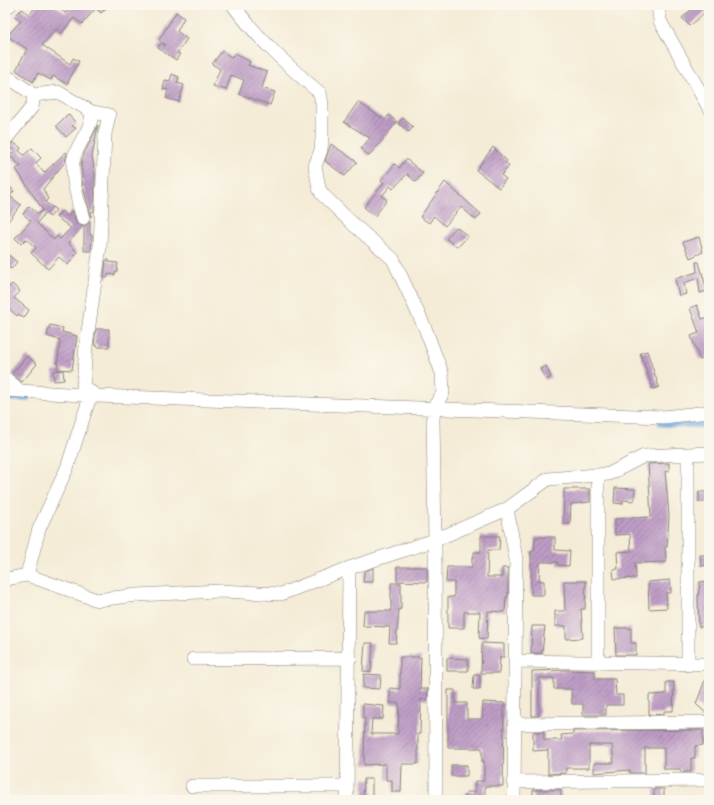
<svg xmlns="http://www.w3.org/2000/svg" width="714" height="805" font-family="Caveat,sans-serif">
<defs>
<pattern id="building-hatch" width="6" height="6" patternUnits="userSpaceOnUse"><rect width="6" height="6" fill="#be9cc6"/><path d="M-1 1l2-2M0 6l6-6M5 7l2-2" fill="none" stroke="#9a7ea0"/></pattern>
</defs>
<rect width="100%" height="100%" fill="#fbf7ec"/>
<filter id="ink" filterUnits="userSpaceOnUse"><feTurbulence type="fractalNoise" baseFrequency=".025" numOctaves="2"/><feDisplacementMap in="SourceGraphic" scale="8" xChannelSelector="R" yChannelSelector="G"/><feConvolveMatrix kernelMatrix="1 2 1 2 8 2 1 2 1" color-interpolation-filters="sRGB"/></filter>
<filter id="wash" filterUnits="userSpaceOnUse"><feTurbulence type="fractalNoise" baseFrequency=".012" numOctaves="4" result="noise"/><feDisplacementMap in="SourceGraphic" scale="16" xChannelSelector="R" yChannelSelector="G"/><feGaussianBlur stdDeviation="0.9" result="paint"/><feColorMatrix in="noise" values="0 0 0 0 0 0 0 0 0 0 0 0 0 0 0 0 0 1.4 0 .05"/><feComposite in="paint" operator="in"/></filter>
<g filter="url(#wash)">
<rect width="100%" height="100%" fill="#f4ecd7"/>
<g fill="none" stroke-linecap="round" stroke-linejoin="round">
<!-- canal -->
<path stroke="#77aae3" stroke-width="9" d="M5 397H26
M662 422 709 424"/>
</g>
<g id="blocks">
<!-- building -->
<path fill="url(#building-hatch)" d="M37 5H55L65 13 72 5H109L101 13 96 8 82 24 74 18 62 33 56 29 42 45 70 64 73 58 79 61 67 84 53 76 51 80 38 73 33 82 16 70 27 49 7 36 21 21 15 16 22 9 29 15Z
M697 5H709V8L690 26 682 18Z
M176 12 184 18 177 31 187 39 177 53 180 54 176 60 158 48 161 43 165 46V44L159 40Z
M222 51 232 58 235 53 250 62 248 65 267 72 262 88 275 92 270 105 239 94 244 80 231 75 226 90 213 86 220 69 212 64Z
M172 74 179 77 177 83 184 85 179 102 166 98 168 90 163 89 165 80 170 81Z
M358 102 385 120 389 115 397 122 369 156 361 149 370 138 344 122Z
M68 114 76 123 72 126 76 128 66 137 57 127V125Z
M403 118 413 127 409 132 398 123Z
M98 125 92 156 95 175 94 211 91 212V217L83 186 81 164 84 154Z
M13 142 21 148 19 151 24 155 32 148 41 158 36 163 44 173 66 152 67 153 65 162 43 189 48 199 45 202 56 210 50 217 45 213 37 223 54 240 57 236 60 239 71 228 56 217 62 211 68 216 72 210 77 224 83 226 68 243 77 252 68 265 59 257 48 269 31 253 36 248 26 239 21 244 15 238 31 221 23 214 29 206 38 214 43 210 16 169 21 166 10 156 14 151 9 147Z
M331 144 357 162 345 176 325 161Z
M493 147 507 161 505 163 509 166 501 175 506 179 499 188 476 170Z
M406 159 423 173 416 182 407 174 393 189 390 186 382 196 387 200 375 216 364 207 384 183 381 180 395 164 399 168Z
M5 182 14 191 10 196 21 205 5 225Z
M445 182 481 214 476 220 461 207 445 226 434 216 429 223 420 217Z
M90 221V235H92L91 251H84V226Z
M456 227 468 236 458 247 446 239Z
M699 237 703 252 690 258 683 242Z
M5 252 17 262 11 269 5 264Z
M106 260H109V262L118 263 117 272H115V275L108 274 107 278H104Z
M696 262H699L707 291 700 293 698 278 684 283 686 294 679 296 675 279 697 272Z
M12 284 20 291 14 298 29 310 24 318 18 314 17 316 5 305V291Z
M697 305 702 319 709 317V356L700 360 691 336 699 333 690 308Z
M50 325 63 328 62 332 77 336 72 370 57 369 60 340 47 336Z
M96 329H109V347H97V345H94Z
M647 351 659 387 653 389 640 353Z
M27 356 37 364 22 382 12 374Z
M546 366 551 377 546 380 540 369Z
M63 370 64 380 54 381 53 371Z
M669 463V471H665L669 516 667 547H665L666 562 635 563 636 578 614 579 613 569H618L617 552 631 551 630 534 615 535V519L651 517 648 464Z
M615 488 635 489 634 501 623 500V504L614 503Z
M564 489H590V502L571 504 570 524H563Z
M699 492H709V502H699Z
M481 536H500L499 550H488L487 577H502V568H508V597H506L505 612 488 611 487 639 479 638 480 612H464V628H448V597H454V582H446L447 567H472V557H474V552H481Z
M535 537H555V550L570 551 569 566 558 565V562H540L539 581H544V595H531V551H534Z
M700 555H709V565L701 566Z
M397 567H427V582L397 581Z
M373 568V582H363L364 572Z
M670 580 671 593H666L667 608 649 609 648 582Z
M564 581H586L585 609H581L583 638 566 639V626H555V611H565Z
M709 581V626L699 627 698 598 700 582Z
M391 583H401V609H399L396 643H389L390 627 363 626 364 611H391Z
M532 626H545L542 653H531Z
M615 628H631V643H636V655H616Z
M365 643H373L371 672 363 671Z
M482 643 504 644V657H500L499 673H481Z
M400 657H421L420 689H428L427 700 421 699 420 734H418V764H402L401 792H392V780H386V764L364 765 365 718H363V704L384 706 383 719H372L371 734H398L399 703H390V688L400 689Z
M447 658 468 659V671H447Z
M567 670 595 671V679H615L616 695H623V705H606V715H583V704H572L571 689H554V678H539V716H532V671Z
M708 672 709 714H707L696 704Z
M364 674 381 675 380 689 363 688Z
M474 675H480V689H473Z
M666 682H674L673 711H664V714L649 715V695L666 694Z
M448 690H455V703H467V719H482L483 702 504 703 503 786H485V800H465L466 792H475V781H484V761H482V748H448Z
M703 730V745L695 746V758H691V772H681L680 769H664V748H645V773H630V770L594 773V763H614L612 745H589V768H566V773L548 774V750L533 751V732H544V740H562L561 735 573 734V731Z
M451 765H467V776H451Z
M364 779H372V800H363Z
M654 789H664V800H654Z
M533 790H561V800H533Z"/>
</g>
</g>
<g filter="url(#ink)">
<use href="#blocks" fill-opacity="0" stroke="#88847a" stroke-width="1"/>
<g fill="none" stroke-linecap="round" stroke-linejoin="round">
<!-- minor casing -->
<g stroke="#88847a" stroke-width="14">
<path id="minor" d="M233 5C258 39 288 66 320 93L322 104V138L321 150 315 166 319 188 322 194 354 225 393 259 425 328 442 373 443 393 434 407 433 420 435 540 436 800
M658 5 660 21 709 108
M5 8 10 5
M5 75 34 95 58 92 92 112 109 115 105 134 100 246 86 346 83 387 97 396
M5 140 32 107 34 95
M83 218C78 203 70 172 74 157 79 141 92 129 92 112
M5 378 19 390
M5 390 97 396 663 417 709 412
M507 509 516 559 514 800
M27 575 39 529 67 468 89 400
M5 582 7 579 27 575 97 600 137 595 220 591 281 594 349 568 435 540 507 509 548 479 609 474 644 456 709 453
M193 659 350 658
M515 661 709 664
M598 662V476
M688 665V454
M514 724 709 722
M513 782 709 780
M192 786H347
M347 800 349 568"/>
</g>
<!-- minor -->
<use href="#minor" stroke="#fff" stroke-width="13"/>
</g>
</g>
<!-- margin -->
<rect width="714" height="805" fill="none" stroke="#fbf7ec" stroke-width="20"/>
</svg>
